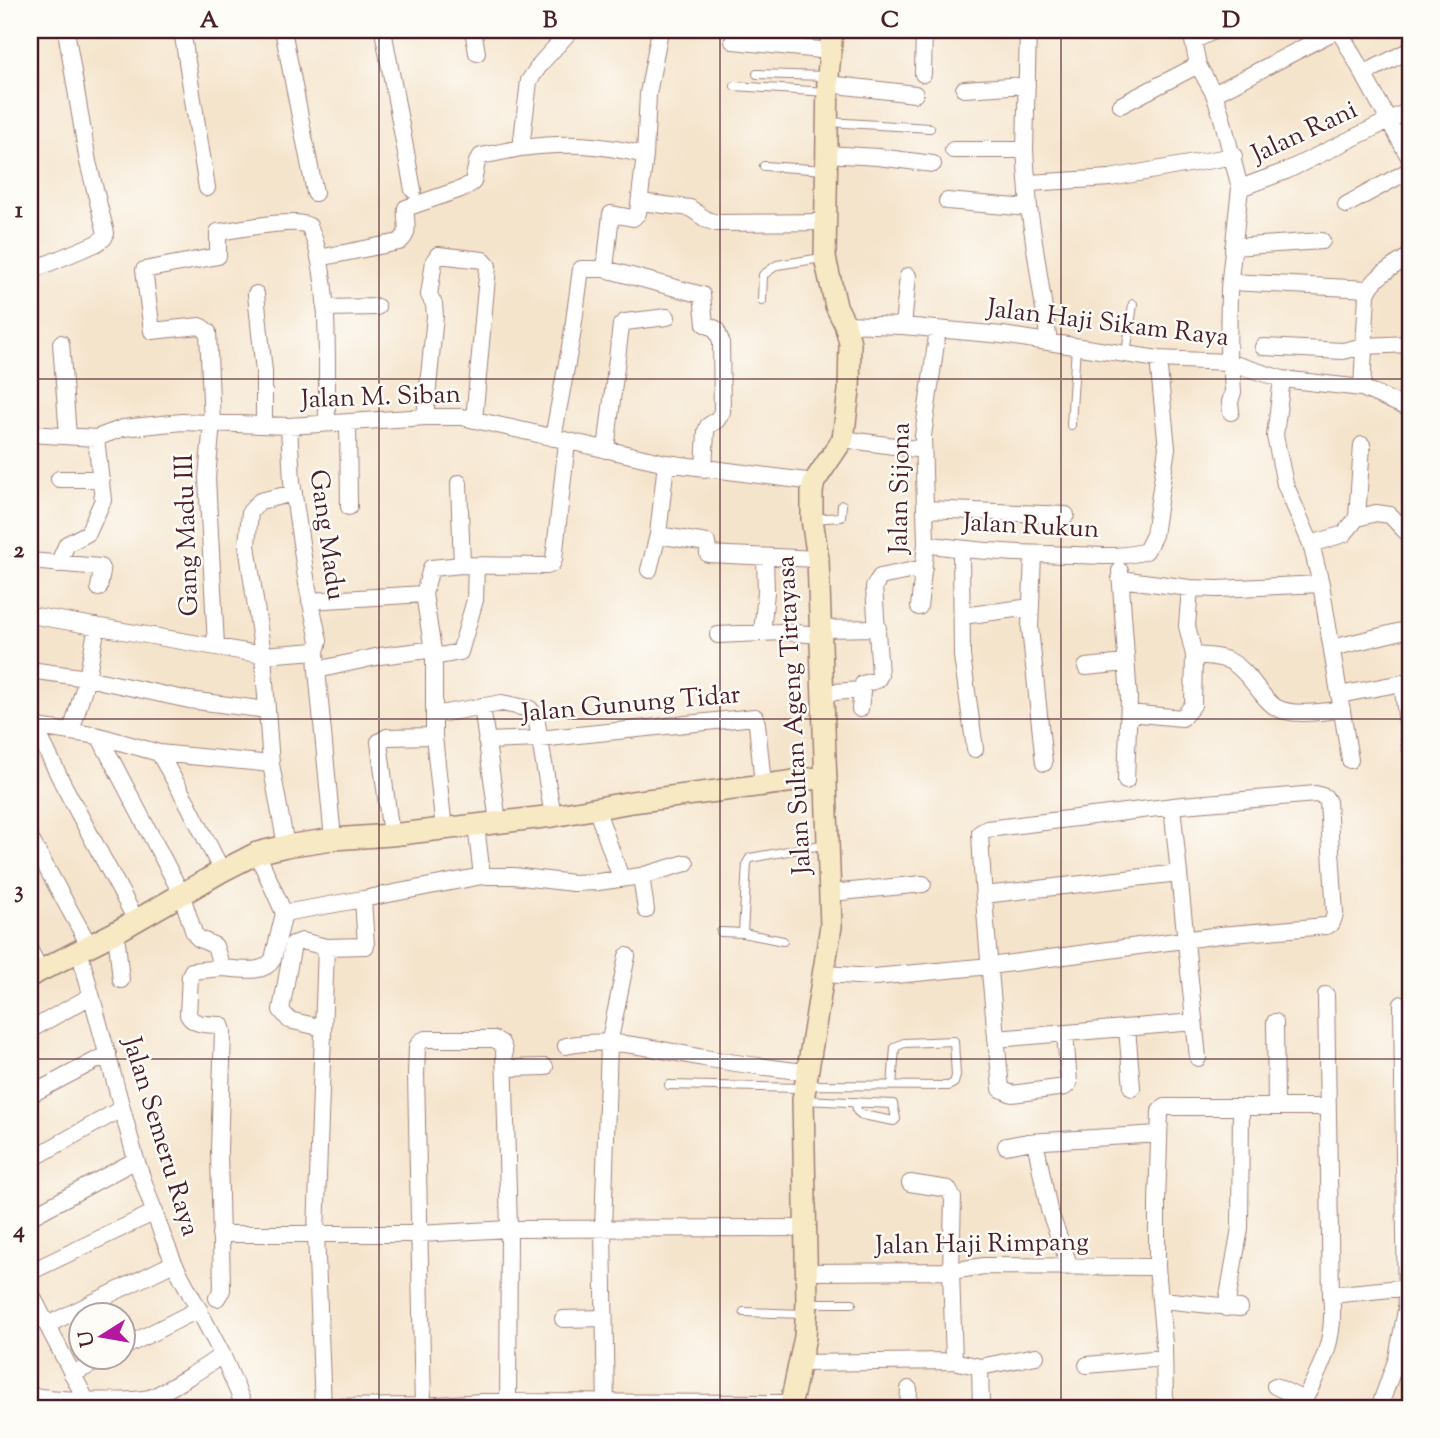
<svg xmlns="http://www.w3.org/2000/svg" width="1440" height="1438" font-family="'Sorts Mill Goudy',serif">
<rect width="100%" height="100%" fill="#fdfcf7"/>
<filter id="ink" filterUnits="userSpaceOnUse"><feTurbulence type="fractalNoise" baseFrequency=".0143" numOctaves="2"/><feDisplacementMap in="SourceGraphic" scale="14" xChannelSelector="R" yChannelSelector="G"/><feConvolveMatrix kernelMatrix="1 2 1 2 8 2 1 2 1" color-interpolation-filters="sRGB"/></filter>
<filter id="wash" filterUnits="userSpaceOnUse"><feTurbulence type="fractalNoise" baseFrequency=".00686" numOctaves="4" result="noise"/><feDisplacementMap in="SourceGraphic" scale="28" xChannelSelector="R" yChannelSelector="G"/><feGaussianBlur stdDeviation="1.57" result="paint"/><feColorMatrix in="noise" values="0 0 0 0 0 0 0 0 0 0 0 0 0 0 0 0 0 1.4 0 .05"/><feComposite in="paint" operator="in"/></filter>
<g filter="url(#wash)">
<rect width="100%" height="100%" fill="#f5e4cc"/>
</g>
<g filter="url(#ink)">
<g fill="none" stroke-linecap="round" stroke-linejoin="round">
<!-- lane casing -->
<g stroke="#a0827c" stroke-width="10">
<path id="lane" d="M757 74 825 76
M735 86 827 92
M828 122 930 128
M764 166 826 170
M762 301 763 275 777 265 822 258
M1126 354 1133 304
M1071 425 1076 346
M812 519 841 517 842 505
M721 932 743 933 783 941
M743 933 747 863 750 858 827 844
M669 1085 803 1088
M806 1085 948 1086 954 1083 956 1076 954 1041 904 1043 895 1047 892 1086
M803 1100 893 1104 896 1119 894 1121 862 1115 857 1111 856 1102
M810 1303H852
M744 1312 804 1314"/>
</g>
<!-- street casing -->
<g stroke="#a0827c" stroke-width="18">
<path id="street" d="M182 30 207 188
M283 30 315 193
M383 30 413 190
M473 30 477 53
M1028 30 1025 150 1029 208 1049 342
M1194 30 1193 41 1198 65 1214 94 1221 114 1240 188 1229 288 1228 362 1232 375 1233 392 1230 402 1231 412
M1339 30 1410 159
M733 41 830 51
M1193 41 1216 30
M923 74 924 30
M1363 74 1410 50
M828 84 915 94
M964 89 1027 85
M1214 94 1337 30
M1121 105 1198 65
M521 148C569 142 598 144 645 155
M953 150H1025
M826 154 878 157 933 164
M1029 183 1110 178 1234 156
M1240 188 1286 171 1410 110
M947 201 1029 208
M640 202 690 208 707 220 717 223 826 222
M1346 205 1410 170
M1233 247 1322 241
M319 258 399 242C412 233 404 220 406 208L464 188 473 182 477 162 481 156 521 148 529 81 541 63 571 30
M605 269 702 295 705 324 716 329 721 341 722 412 717 420 708 426 706 431 704 469
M30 271 95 244 104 238 106 233 88 162 66 30
M1230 282 1369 289
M256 294 264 372V425
M325 308 377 307
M845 324 903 326 1002 335 1158 359 1228 362 1282 379 1362 388 1410 409
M903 326 908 276
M61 343 68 436
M1263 347 1343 351 1364 346 1410 344
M1282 379 1275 436 1285 484 1311 544 1344 534 1357 518 1362 445
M1362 388 1367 294C1374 276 1394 266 1410 256
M425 417 435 316 434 304 429 295 434 261 438 255 483 260 488 266 474 420
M348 422 349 507
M289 426 292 482 307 584 319 641 316 651 317 670 333 839
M30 434 96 438 123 428 182 422 289 426 425 417H462L666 463 814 482
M553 438 572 336 581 269H605L611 214 633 218 638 213 645 155 648 94 660 30
M843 439 923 450
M606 450 621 325 625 322 667 317
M59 479H101
M459 483 462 565
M926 509 1066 515
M1357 518 1376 513 1390 515 1410 536
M658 535 707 543 708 554 818 559
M926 544C976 552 1026 554 1076 555 1100 556 1123 558 1146 551L1154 535 1167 448 1158 359
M1311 544 1321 584
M961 550 962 656 975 749
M1033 554 1030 628 1044 763
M30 561 100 567 102 571 99 588
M58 564 67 544 88 533 103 500 96 438
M649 570 658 535 666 463
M1120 571 1129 699 1126 781
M1120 579 1190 588 1218 589 1321 584 1350 760
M310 601 424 594
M919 607 926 544 923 436 938 329
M30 615 263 655 316 651
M962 616 1031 607
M820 629 878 628
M762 633 766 592 765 558
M718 635 783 632 821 635
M216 645 207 478 212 423 208 332 200 326 152 331 144 270 218 256V232C236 230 296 217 309 226 332 273 326 369 327 423
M1332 648 1410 629
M1194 655C1230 657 1236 660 1258 689 1264 696 1268 703 1277 708 1296 717 1321 711 1342 710
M434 657 460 652 475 600 476 566
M1086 667 1126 663
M30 670 87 678 189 700 267 710
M317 670 380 656 428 650 432 651
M821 693 861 690
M1339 695 1402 683 1410 748
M482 706 498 822
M860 709 863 684 877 680 880 675 874 587 880 577 924 568
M1129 713 1182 718 1193 705 1194 655 1187 626 1190 588
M434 715 502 703 530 709 536 717 553 816
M30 726 99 736 159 753 271 764
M35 727 64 786 136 920
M71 732 87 678 97 626
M99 736 181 893 194 933 198 938 215 946 222 968 192 971 190 975 188 1015C194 1026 209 1024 221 1025L223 1031 219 1150 222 1290 217 1298
M486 741 539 739 755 717 757 724 763 784
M159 753 188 804 222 871
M1172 806 1198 1058
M596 808 621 878
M476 825 482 876
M444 829 434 736V657L424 594 431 568 462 565 547 566 552 564 554 559 567 442
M391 835 379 742 387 737 434 736
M30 838 89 945
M286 846 271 764 263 655 247 545 250 512 260 501 294 493
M257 853 284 913
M641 876 646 910
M831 893 923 884
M984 895 1179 873
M116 932 121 980
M79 950 136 1160 162 1234 174 1263 222 1354 245 1408
M30 951 40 970
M222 968C239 969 264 975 273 959L284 913 363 899
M824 974 874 977 990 966 1220 935 1326 926 1332 923 1335 914 1328 802 1325 797 1316 794 1182 805 987 829 980 833C984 918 993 1004 1001 1089L1012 1094 1065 1087 1069 1083 1065 1033
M1275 1022 1276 1106
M323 1028 289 1020 281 1010 293 944 302 941 326 947
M1127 1028 1132 1088
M30 1030 91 996
M996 1039 1194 1022
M566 1046C611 1036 659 1050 704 1058 738 1064 772 1068 806 1072
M506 1068 545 1067
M30 1095 108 1054
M1035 1141 1049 1210 1070 1267
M1006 1146 1028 1142 1159 1134
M30 1160 121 1109
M910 1183 948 1189 953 1198 951 1271 954 1361
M30 1217 136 1160
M220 1234H419L509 1229 806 1228
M30 1272 155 1212
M807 1272 951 1271 984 1266 1157 1267
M30 1292 85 1398
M1331 1295 1410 1287
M1162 1300 1240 1308
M1226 1308 1240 1228 1241 1108
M563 1319 604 1318
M47 1325 174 1263
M122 1348 199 1309
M799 1363 954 1361 980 1367 981 1408
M1087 1365 1164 1358
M980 1367 1036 1356
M72 1374 105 1358
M1275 1386 1304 1400
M30 1395C52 1400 127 1403 149 1398 160 1395 213 1363 222 1354
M323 1407 423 1406 482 1402 791 1403
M323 1408 316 1233 326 947 366 946 363 899 482 876H513L573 883 598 882 641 876 686 863
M423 1408 416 1074 417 1047 421 1041 426 1039H494L501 1043 504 1050 509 1229 508 1408
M606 1408 603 1230 609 1044 627 956
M908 1408 909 1389
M1165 1408 1164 1344 1157 1267V1203L1160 1111 1165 1107H1328
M1300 1408C1320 1369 1337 1341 1331 1295L1326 995
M1379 1408 1397 1358 1406 1310 1402 1004"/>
</g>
<!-- secondary casing -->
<g stroke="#a0827c" stroke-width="24">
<path id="secondary" d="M30 976 116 932 222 871 257 853 286 846 333 839 391 835 553 816 632 802 826 777
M790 1408 805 1337 807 1303 803 1100 831 926 818 559 812 519V492L814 482 843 439 849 391 850 343 845 324 836 306 825 258 828 76 832 30"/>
</g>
<!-- lane -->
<use href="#lane" stroke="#fff" stroke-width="8"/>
<!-- street -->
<use href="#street" stroke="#fff" stroke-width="16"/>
<!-- secondary -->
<use href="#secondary" stroke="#f7e9c3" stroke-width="21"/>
</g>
</g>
<!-- grid -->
<path fill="none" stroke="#4a1f2b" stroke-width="2" stroke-opacity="0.55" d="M379 30V1408M720 30V1408M1061 30V1408M30 379H1410M30 719H1410M30 1059H1410"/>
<g text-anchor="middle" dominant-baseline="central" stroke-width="5" stroke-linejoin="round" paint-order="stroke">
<!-- street labels -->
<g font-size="26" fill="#4a1f2b" stroke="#fdfcf7">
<text transform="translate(1305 133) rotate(-25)">Jalan Rani</text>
<text transform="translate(1108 324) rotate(7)">Jalan Haji Sikam Raya</text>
<text transform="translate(381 398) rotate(-2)">Jalan M. Siban</text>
<text transform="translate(901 488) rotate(-89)">Jalan Sijona</text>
<text transform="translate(1031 527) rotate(3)">Jalan Rukun</text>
<text transform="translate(188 535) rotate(-92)">Gang Madu III</text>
<text transform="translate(326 535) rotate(82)">Gang Madu</text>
<text transform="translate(631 705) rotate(-5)">Jalan Gunung Tidar</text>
<text transform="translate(795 715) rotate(-93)">Jalan Sultan Ageng Tirtayasa</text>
<text transform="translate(160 1137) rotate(73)">Jalan Semeru Raya</text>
<text transform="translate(982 1245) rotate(-1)">Jalan Haji Rimpang</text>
</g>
</g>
<!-- margin -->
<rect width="1440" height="1438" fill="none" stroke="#fdfcf7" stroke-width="77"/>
<!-- north arrow -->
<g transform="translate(102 1336) rotate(259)"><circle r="33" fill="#fdfcf7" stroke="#b5a4a5" stroke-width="2"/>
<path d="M0-5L12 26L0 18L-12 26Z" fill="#b5179e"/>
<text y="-10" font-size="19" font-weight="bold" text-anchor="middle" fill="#4a1f2b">U</text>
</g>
<rect x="38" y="38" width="1364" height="1362" fill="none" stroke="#4a1f2b" stroke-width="2.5"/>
<g font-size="23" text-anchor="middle" font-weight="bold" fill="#4a1f2b">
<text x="209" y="27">A</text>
<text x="550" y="27">B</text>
<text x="890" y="27">C</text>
<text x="1231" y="27">D</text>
<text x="19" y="217">1</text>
<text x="19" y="557">2</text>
<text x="19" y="897">3</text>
<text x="19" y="1237">4</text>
</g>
</svg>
